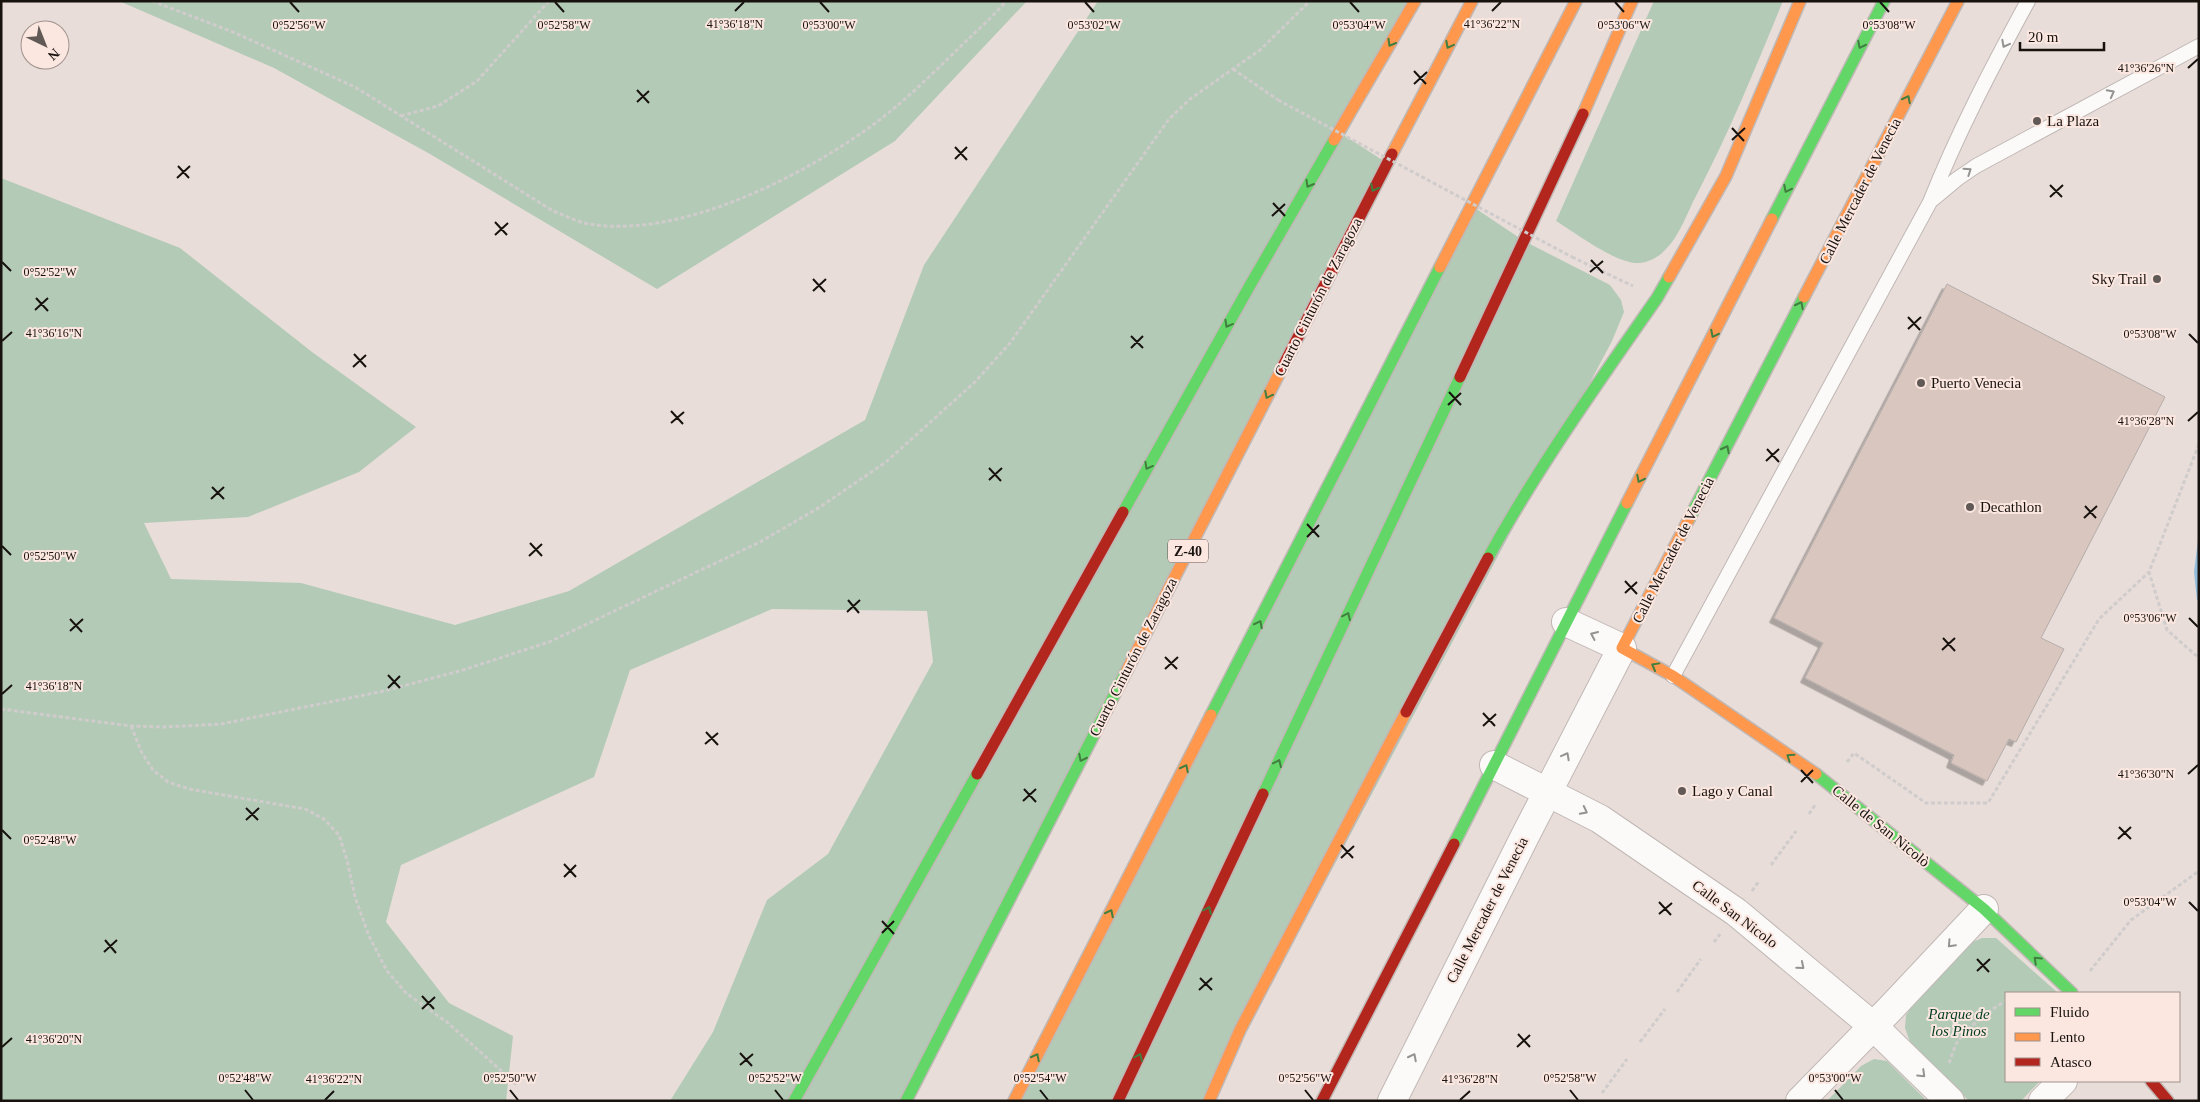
<svg xmlns="http://www.w3.org/2000/svg" width="2200" height="1102" font-family="'Times New Roman',serif">
<defs>
<filter id="shadow"><feDropShadow dx="-4.5" dy="4.5" stdDeviation="0" flood-color="#0004"/></filter>
</defs>
<rect width="100%" height="100%" fill="#e8ddd9"/>
<!-- green -->
<path fill="#b3cab7" d="M119 1H1027L895 141 657 289 430 154 274 68Z
M1098 1H1415L1345 136 1387 163 906 1101H670L713 1032 767 900 828 854 933 662 927 611 772 609 630 670 594 777 401 865 386 922 449 1003 513 1036 506 1101H1V178L180 248 312 352 416 427 359 472 248 517 144 523 171 579 301 583 455 625 569 591 865 420 924 265Z
M1654 1H1783C1756 67 1729 133 1696 196 1687 213 1680 235 1666 249 1660 256 1650 262 1640 263 1617 265 1576 233 1556 221Z
M1472 206 1524 241 1610 285 1621 300 1624 312 1612 341 1209 1101H1014Z
M1982 938H1996L2058 993H2006V1081H2040L2021 1101H1969L1910 1042 1905 1028 1906 1015 1920 994 1970 943Z
M1874 1059 1887 1061 1927 1101H1827L1861 1066Z"/>
<!-- water -->
<path fill="#93bedb" d="M2199 532V600H2197L2194 572Z"/>
<!-- building -->
<path fill="#d9c6bf" stroke="#b5adaa" filter="url(#shadow)" d="M1947 284 2165 397 2041 638 2064 649 2016 742 2009 739 1987 781 1951 763 1954 755 1805 678 1823 643 1774 618Z"/>
<g fill="none" stroke-linecap="round" stroke-linejoin="round">
<!-- lane casing -->
<g stroke="#c0b8b5" stroke-width="16">
<path id="lane" d="M1933 199 1957 179 1976 166 2199 46
M1673 676 1930 202C1958 132 1992 67 2028 1"/>
</g>
<!-- street casing -->
<g stroke="#c0b8b5" stroke-width="30">
<path id="street" d="M1494 765 1600 819 1736 912 1873 1026 1950 1101
M1392 1101 1525 836 1622 648 1566 622
M1800 1101 1890 1009 1984 909
M2043 1101 2063 1081"/>
</g>
<!-- fast casing -->
<g stroke="#c0b8b5" stroke-width="14">
<path id="fast" d="M1772 219 1884 1
M1123 512 1249 287 1334 140
M1689 519 1804 297
M1488 558C1538 467 1598 383 1657 298L1669 277
M1211 715 1440 267
M1816 774 1984 909 2072 993
M1263 794 1460 377
M1454 844 1627 503
M794 1101 977 774
M906 1101 1127 670"/>
</g>
<!-- slow casing -->
<g stroke="#c0b8b5" stroke-width="14">
<path id="slow" d="M1583 114 1632 1
M1334 140 1415 1
M1392 154 1472 1
M1440 267 1576 1
M1669 277 1726 176 1800 1
M1804 297 1958 1
M1627 503 1772 219
M1689 519 1622 648 1673 676 1816 774
M1127 670 1282 368
M1014 1101 1211 715
M1209 1101 1240 1030 1406 712"/>
</g>
<!-- jam casing -->
<g stroke="#c0b8b5" stroke-width="14">
<path id="jam" d="M1282 368 1392 154
M1460 377 1583 114
M1406 712 1488 558
M977 774 1123 512
M2151 1081 2168 1101
M1118 1101 1263 794
M1322 1101 1454 844"/>
</g>
<!-- path -->
<path stroke="#cfcccb" stroke-width="3" stroke-dasharray="4 2.5" stroke-linecap="butt" d="M152 1 233 32 355 87 553 211C565 215 577 222 589 224 679 239 799 178 870 127 902 104 930 76 958 49 974 33 992 18 1006 1
M1233 69 1278 100
M401 116 438 106 477 81 549 1
M1572 257 1633 286
M2199 444 2149 572 2167 630 2199 658
M1 709 131 726 165 727 221 724 384 691 463 670 549 642 760 542 820 507 886 462 975 382 1010 343 1169 119 1190 99 1260 50 1310 1
M131 726 142 753 153 770 168 782 189 789 305 809 324 819 339 835 347 860 355 897 369 936 387 971 406 993 448 1023 517 1085
M1847 762 1854 753 1926 803H1988L2099 619 2149 572
M1809 814 1815 805
M1771 865 1796 831
M1752 891 1759 881
M1714 942 1720 934
M2090 971 2131 920 2199 871
M1677 992 1701 959
M1640 1042 1665 1009
M1949 1063C1952 1056 1954 1047 1958 1041 1967 1028 1992 1008 2006 1001
M1602 1093 1627 1059"/>
<!-- lane -->
<use href="#lane" stroke="#fcfaf9" stroke-width="14"/>
<!-- street -->
<use href="#street" stroke="#fcfaf9" stroke-width="28"/>
<!-- fast -->
<use href="#fast" stroke="#63d668" stroke-width="11"/>
<!-- slow -->
<use href="#slow" stroke="#ff974d" stroke-width="11"/>
<!-- jam -->
<use href="#jam" stroke="#b3261e" stroke-width="11"/>
<!-- path-bridge -->
<path stroke="#cfcccb" stroke-width="3" stroke-dasharray="4 2.5" stroke-linecap="butt" d="M1278 100 1572 257"/>
</g>
<!-- one-way arrows -->
<defs><path id="oneway-chevron" d="M-2-3.5L2.5 0L-2 3.5" fill="none" stroke-width="1.6" stroke-linecap="round" stroke-linejoin="round" transform="scale(1.25)"/></defs>
<g stroke="#417e40">
<use href="#oneway-chevron" transform="translate(1391 43) rotate(120)"/>
<use href="#oneway-chevron" transform="translate(1449 45) rotate(118)"/>
<use href="#oneway-chevron" transform="translate(1861 45) rotate(117)"/>
<use href="#oneway-chevron" transform="translate(1907 99) rotate(-63)"/>
<use href="#oneway-chevron" transform="translate(1309 184) rotate(120)"/>
<use href="#oneway-chevron" transform="translate(1374 188) rotate(117)"/>
<use href="#oneway-chevron" transform="translate(1787 189) rotate(117)"/>
<use href="#oneway-chevron" transform="translate(1800 305) rotate(-63)"/>
<use href="#oneway-chevron" transform="translate(1228 324) rotate(119)"/>
<use href="#oneway-chevron" transform="translate(1714 334) rotate(117)"/>
<use href="#oneway-chevron" transform="translate(1268 395) rotate(117)"/>
<use href="#oneway-chevron" transform="translate(1726 449) rotate(-63)"/>
<use href="#oneway-chevron" transform="translate(1148 466) rotate(119)"/>
<use href="#oneway-chevron" transform="translate(1640 479) rotate(117)"/>
<use href="#oneway-chevron" transform="translate(1347 616) rotate(-65)"/>
<use href="#oneway-chevron" transform="translate(1259 624) rotate(-63)"/>
<use href="#oneway-chevron" transform="translate(1655 666) rotate(-151)"/>
<use href="#oneway-chevron" transform="translate(1790 757) rotate(-146)"/>
<use href="#oneway-chevron" transform="translate(1082 758) rotate(117)"/>
<use href="#oneway-chevron" transform="translate(1278 763) rotate(-65)"/>
<use href="#oneway-chevron" transform="translate(1185 768) rotate(-63)"/>
<use href="#oneway-chevron" transform="translate(1208 910) rotate(-65)"/>
<use href="#oneway-chevron" transform="translate(1110 913) rotate(-63)"/>
<use href="#oneway-chevron" transform="translate(2037 960) rotate(-136)"/>
<use href="#oneway-chevron" transform="translate(1036 1057) rotate(-63)"/>
<use href="#oneway-chevron" transform="translate(1139 1057) rotate(-65)"/>
</g>
<g stroke="#959290">
<use href="#oneway-chevron" transform="translate(2005 44) rotate(118)"/>
<use href="#oneway-chevron" transform="translate(2111 93) rotate(-28)"/>
<use href="#oneway-chevron" transform="translate(1968 171) rotate(-34)"/>
<use href="#oneway-chevron" transform="translate(1594 635) rotate(-156)"/>
<use href="#oneway-chevron" transform="translate(1566 756) rotate(-62)"/>
<use href="#oneway-chevron" transform="translate(1584 811) rotate(27)"/>
<use href="#oneway-chevron" transform="translate(1951 944) rotate(133)"/>
<use href="#oneway-chevron" transform="translate(1801 966) rotate(40)"/>
<use href="#oneway-chevron" transform="translate(1413 1057) rotate(-63)"/>
<use href="#oneway-chevron" transform="translate(1922 1074) rotate(44)"/>
</g>
<!-- ticks -->
<path fill="none" stroke="#18120f" stroke-width="2" d="M290 2 299 12M555 2 564 12M820 2 829 12M1085 2 1094 12M1350 2 1359 12M1615 2 1624 12M1880 2 1889 12M735 11 744 2M1492 11 1501 2M2188 68 2198 59M1414 71 1426 84M1414 84 1427 72M637 90 649 103M637 102 649 91M1732 128 1744 141M1732 140 1745 128M955 147 967 160M955 159 967 147M178 166 189 178M177 178 190 166M2050 185 2062 197M2050 197 2063 185M1273 203 1285 216M1272 216 1285 204M495 222 507 235M495 235 508 223M1591 260 1603 273M2 262 11 271M1590 272 1603 261M813 279 825 292M813 291 826 279M36 298 48 311M35 310 48 298M1908 317 1920 330M1908 329 1921 317M2189 334 2198 343M1131 336 1143 348M2 341 12 332M1131 348 1143 336M354 354 366 367M353 367 366 355M1449 392 1461 405M1448 405 1461 393M671 411 683 424M2188 421 2198 412M671 423 684 412M1767 449 1779 462M1766 461 1779 449M989 468 1001 481M989 480 1002 468M212 487 224 499M211 499 224 487M2085 506 2096 518M2084 518 2097 506M1307 524 1319 537M1307 537 1319 525M530 543 542 556M2 546 11 555M529 556 542 544M1625 581 1637 594M1625 593 1637 582M848 600 859 613M847 612 860 600M2189 618 2198 627M70 619 82 632M70 631 83 619M1943 638 1955 651M1942 650 1955 638M1165 657 1177 669M1165 669 1178 657M388 675 400 688M388 688 400 676M2 694 12 685M1483 713 1495 726M1483 726 1496 714M706 732 718 745M705 744 718 733M1801 770 1813 783M2188 774 2198 765M1801 782 1813 770M1024 789 1036 802M1023 801 1036 789M246 808 258 820M246 820 259 808M2119 827 2131 839M2 830 11 839M2118 839 2131 827M1341 845 1353 858M1341 858 1354 846M564 864 576 877M564 877 576 865M1659 902 1671 915M2189 902 2198 911M1659 914 1672 903M882 921 894 934M882 933 894 921M105 940 116 953M104 952 117 940M1977 959 1989 972M1977 971 1990 959M1200 978 1212 990M1199 990 1212 978M422 996 434 1009M422 1009 435 997M1518 1034 1530 1047M2 1047 12 1038M1517 1047 1530 1035M740 1053 752 1066M740 1065 753 1054M245 1090 253 1100M510 1090 518 1100M775 1090 783 1100M1040 1090 1048 1100M1305 1090 1313 1100M1570 1090 1578 1100M1835 1090 1843 1100M325 1100 334 1091M1460 1100 1470 1091"/>
<!-- markers -->
<g fill="#615956" stroke="#fbe7e0" stroke-width="2">
<circle cx="2037" cy="121" r="5"/>
<circle cx="2157" cy="279" r="5"/>
<circle cx="1921" cy="383" r="5"/>
<circle cx="1970" cy="507" r="5"/>
<circle cx="1682" cy="791" r="5"/>
</g>
<g text-anchor="middle" dominant-baseline="central" stroke-width="4" stroke-linejoin="round" paint-order="stroke">
<!-- shield labels -->
<rect fill="#fbe7e0" stroke="#5c524e" stroke-width="1" x="1168" y="539.5" width="40" height="23" rx="4"/>
<g font-size="14" font-weight="bold" fill="#18120f">
<text x="1188" y="551">Z-40</text>
</g>
<!-- poi labels -->
<g font-size="15" fill="#18120f" stroke="#fbe7e0" text-anchor="start">
<text x="2047" y="121">La Plaza</text>
<text x="2147" y="279" text-anchor="end">Sky Trail</text>
<text x="1931" y="383">Puerto Venecia</text>
<text x="1980" y="507">Decathlon</text>
<text x="1692" y="791">Lago y Canal</text>
</g>
<!-- street labels -->
<g font-size="15" fill="#18120f" stroke="#fbe7e0">
<text transform="translate(1860 191) rotate(-63)">Calle Mercader de Venecia</text>
<text transform="translate(1318 297) rotate(-63)">Cuarto Cinturón de Zaragoza</text>
<text transform="translate(1673 550) rotate(-63)">Calle Mercader de Venecia</text>
<text transform="translate(1133 657) rotate(-63)">Cuarto Cinturón de Zaragoza</text>
<text transform="translate(1881 826) rotate(39)">Calle de San Nicolò</text>
<text transform="translate(1487 910) rotate(-63)">Calle Mercader de Venecia</text>
<text transform="translate(1735 914) rotate(37)">Calle San Nicolo</text>
</g>
<!-- park labels -->
<g font-size="15" font-style="italic" fill="#003c23" stroke="#fbe7e0">
<text x="1959" y="1014">Parque de<tspan x="1959" dy="17">los Pinos</tspan></text>
</g>
</g>
<g font-size="12" text-anchor="middle" fill="#18120f" stroke="#fbe7e0" stroke-width="4" stroke-linejoin="round" paint-order="stroke">
<text x="735" y="28">41°36'18"N</text>
<text x="1492" y="28">41°36'22"N</text>
<text x="299" y="29">0°52'56"W</text>
<text x="564" y="29">0°52'58"W</text>
<text x="829" y="29">0°53'00"W</text>
<text x="1094" y="29">0°53'02"W</text>
<text x="1359" y="29">0°53'04"W</text>
<text x="1624" y="29">0°53'06"W</text>
<text x="1889" y="29">0°53'08"W</text>
<text x="2146" y="72">41°36'26"N</text>
<text x="50" y="276">0°52'52"W</text>
<text x="54" y="337">41°36'16"N</text>
<text x="2150" y="338">0°53'08"W</text>
<text x="2146" y="425">41°36'28"N</text>
<text x="50" y="560">0°52'50"W</text>
<text x="2150" y="622">0°53'06"W</text>
<text x="54" y="690">41°36'18"N</text>
<text x="2146" y="778">41°36'30"N</text>
<text x="50" y="844">0°52'48"W</text>
<text x="2150" y="906">0°53'04"W</text>
<text x="54" y="1043">41°36'20"N</text>
<text x="245" y="1082">0°52'48"W</text>
<text x="510" y="1082">0°52'50"W</text>
<text x="775" y="1082">0°52'52"W</text>
<text x="1040" y="1082">0°52'54"W</text>
<text x="1305" y="1082">0°52'56"W</text>
<text x="1570" y="1082">0°52'58"W</text>
<text x="1835" y="1082">0°53'00"W</text>
<text x="334" y="1083">41°36'22"N</text>
<text x="1470" y="1083">41°36'28"N</text>
</g>
<!-- border -->
<rect width="2200" height="1102" fill="none" stroke="#18120f" stroke-width="5"/>
<!-- legend -->
<rect x="2005" y="992" width="175" height="90" fill="#fbe7e0" stroke="#a0928c"/>
<rect x="2015" y="1008" width="25" height="8" fill="#63d668" stroke="#a0928c"/>
<text x="2050" y="1017" font-size="15" fill="#18120f">Fluido</text>
<rect x="2015" y="1033" width="25" height="8" fill="#ff974d" stroke="#a0928c"/>
<text x="2050" y="1042" font-size="15" fill="#18120f">Lento</text>
<rect x="2015" y="1058" width="25" height="8" fill="#b3261e" stroke="#a0928c"/>
<text x="2050" y="1067" font-size="15" fill="#18120f">Atasco</text>
<!-- north arrow -->
<g transform="translate(45 45) rotate(137)"><circle r="24" fill="#fbe7e0" stroke="#a0928c"/>
<path d="M0-4L9 19L0 12L-9 19Z" fill="#615956"/>
<text y="-8" font-size="14" font-weight="bold" text-anchor="middle" fill="#18120f">N</text>
</g>
<!-- scale -->
<path d="M2020 42v8h84v-8" fill="none" stroke="#18120f" stroke-width="2.5"/>
<text x="2028" y="42" font-size="15" fill="#18120f" stroke="#fbe7e0" stroke-width="4" paint-order="stroke">20 m</text>
</svg>
